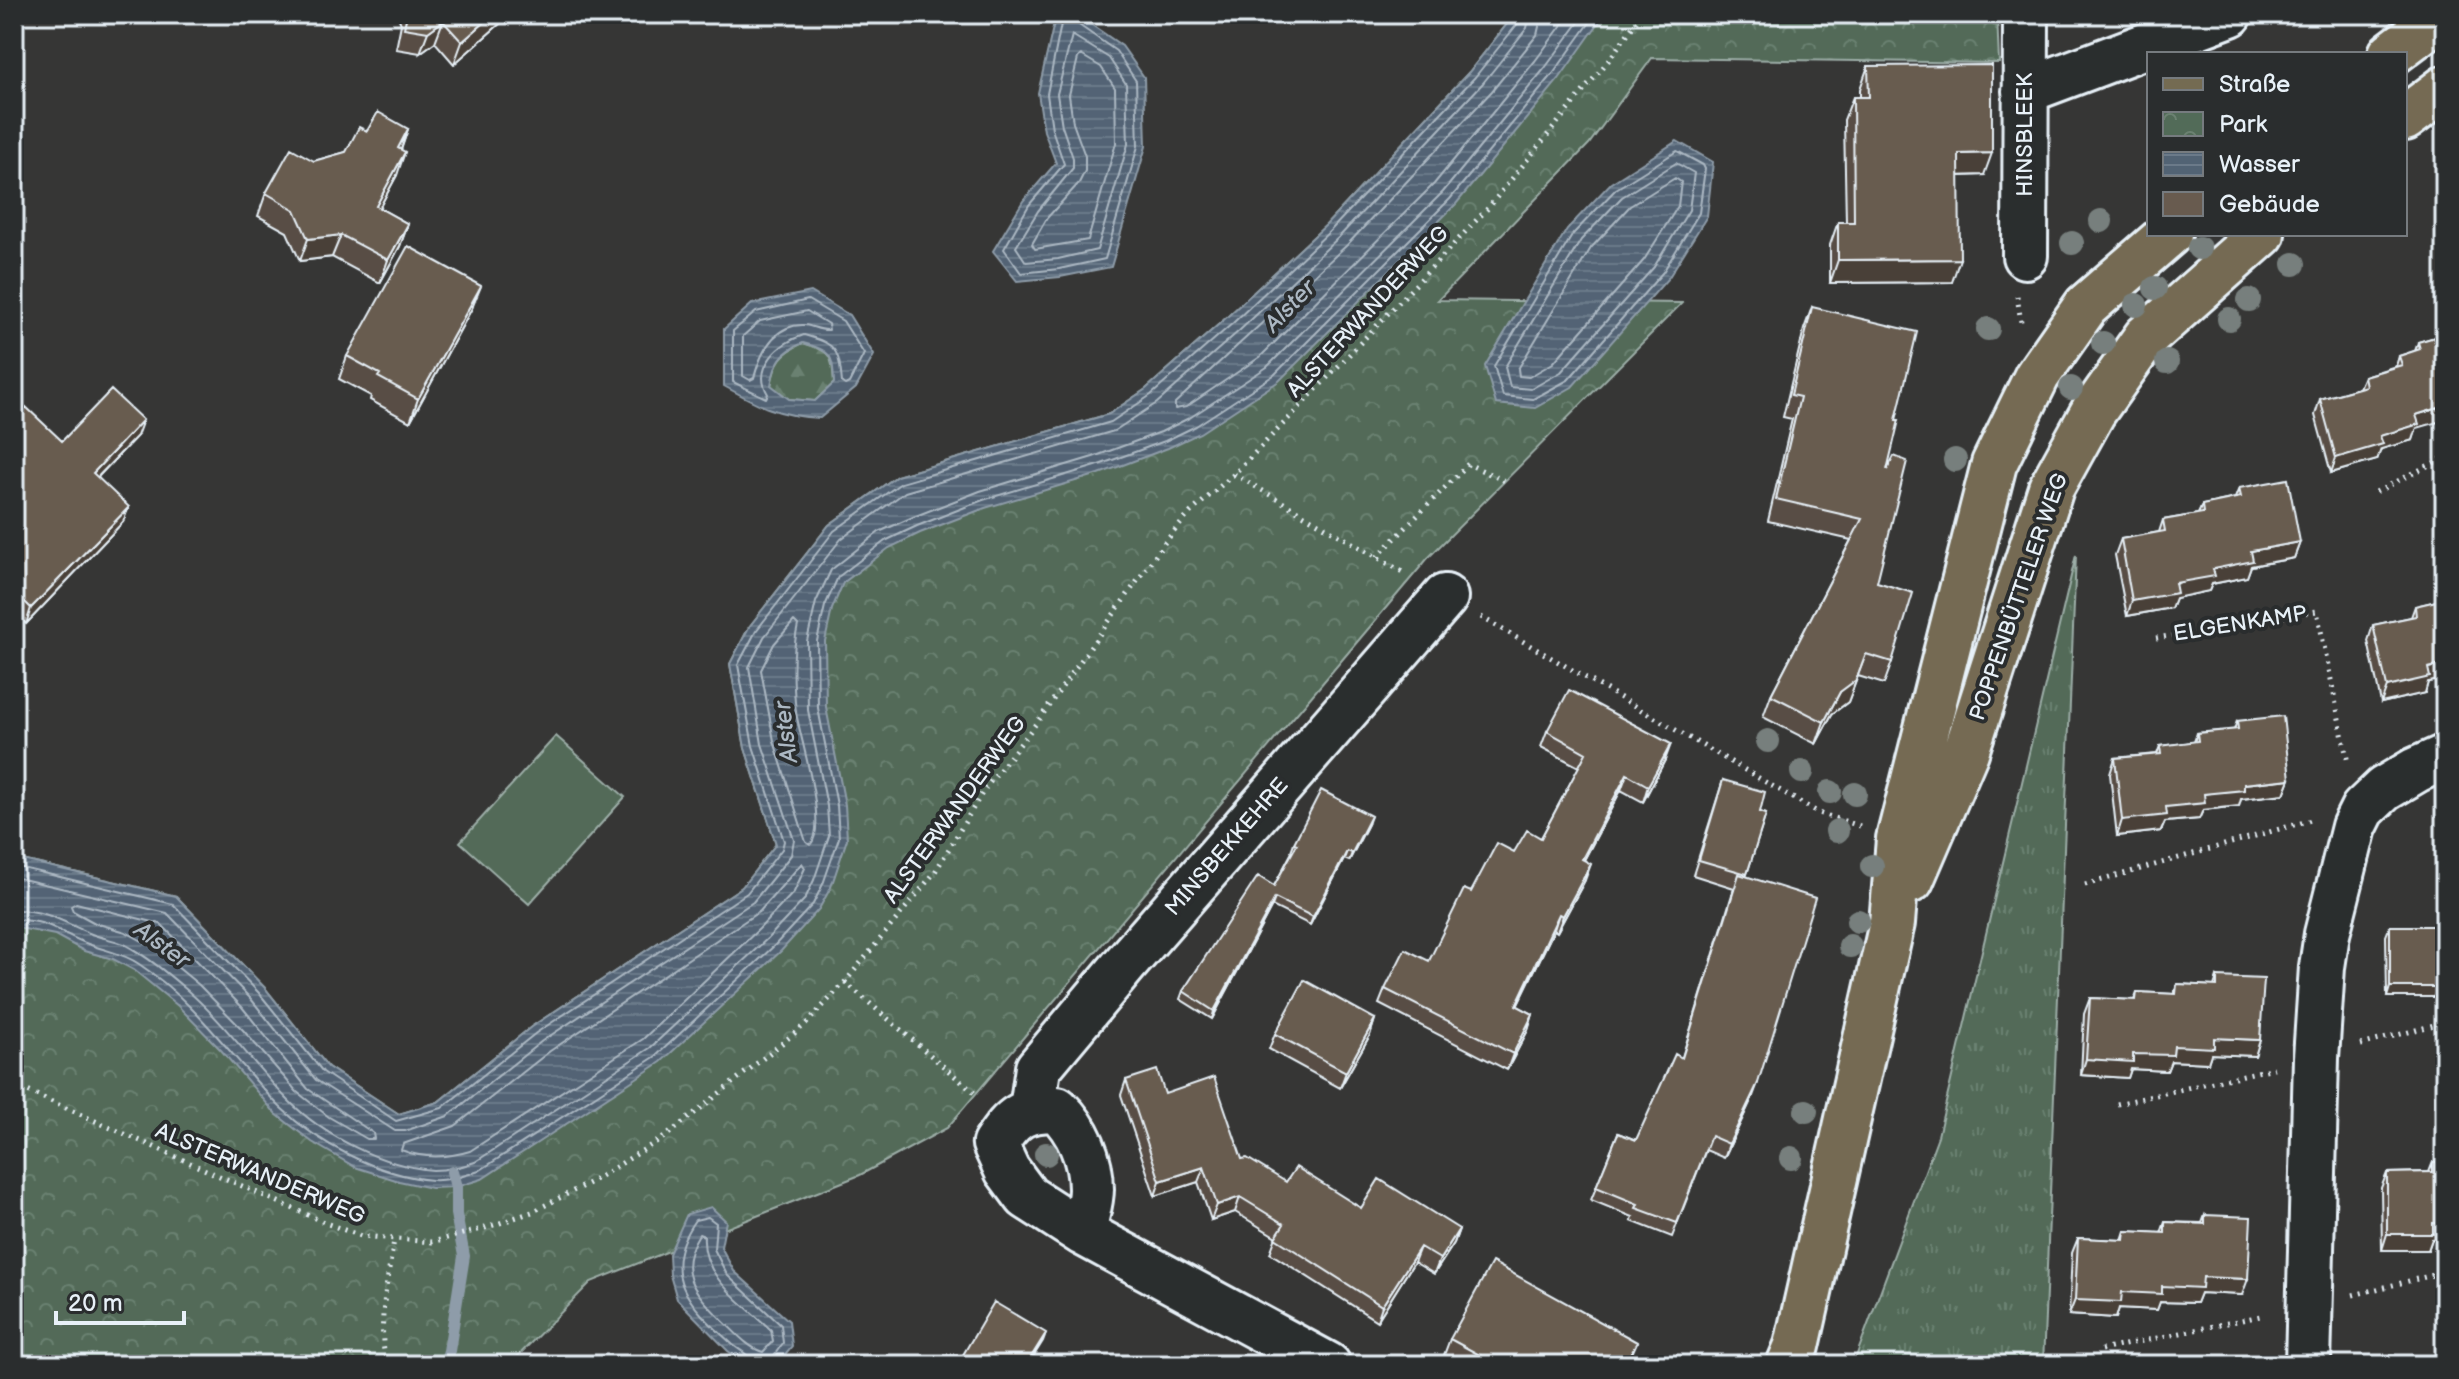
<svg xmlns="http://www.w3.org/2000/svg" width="2459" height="1379" font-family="'Balsamiq Sans',sans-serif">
<defs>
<pattern id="grass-tufts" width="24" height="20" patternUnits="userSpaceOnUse" patternTransform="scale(2)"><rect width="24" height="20" fill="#526b58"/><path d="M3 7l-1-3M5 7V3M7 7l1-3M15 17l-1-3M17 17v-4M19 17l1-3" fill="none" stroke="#6b8171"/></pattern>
<pattern id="forest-firs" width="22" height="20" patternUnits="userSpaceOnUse" patternTransform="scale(2)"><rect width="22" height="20" fill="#526b58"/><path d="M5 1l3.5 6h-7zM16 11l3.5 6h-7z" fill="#6b8171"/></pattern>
<pattern id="park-crowns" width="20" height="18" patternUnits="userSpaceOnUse" patternTransform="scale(2)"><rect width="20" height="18" fill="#526b58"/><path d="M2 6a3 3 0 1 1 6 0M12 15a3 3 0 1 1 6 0" fill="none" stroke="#6b8171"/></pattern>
<pattern id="water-rules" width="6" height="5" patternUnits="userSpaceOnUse" patternTransform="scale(2)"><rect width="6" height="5" fill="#526374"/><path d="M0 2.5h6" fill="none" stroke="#6b7a89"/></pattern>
</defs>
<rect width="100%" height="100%" fill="#363635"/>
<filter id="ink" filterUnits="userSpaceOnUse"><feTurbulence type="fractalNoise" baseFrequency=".0125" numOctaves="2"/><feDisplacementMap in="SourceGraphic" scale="16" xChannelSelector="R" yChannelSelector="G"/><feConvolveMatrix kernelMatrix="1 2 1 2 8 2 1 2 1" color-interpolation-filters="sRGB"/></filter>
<g filter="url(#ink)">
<!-- grass -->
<path fill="url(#grass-tufts)" stroke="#9daea8" stroke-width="2" d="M2076 555 2043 1365H1853L1938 1136Z"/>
<!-- forest -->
<path fill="url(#forest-firs)" stroke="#9daea8" stroke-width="2" d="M803 343C831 352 832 354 834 383L815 401 789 399 771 386C775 362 781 353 803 343Z"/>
<!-- park -->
<path fill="url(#park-crowns)" stroke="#9daea8" stroke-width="2" d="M1515 14H1997L1999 63 1652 58 1589 144 1438 300 1682 303 1428 558 947 1128 860 1175 591 1282 509 1365H14V858L176 896 265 988 328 1067 399 1114 438 1102 531 1027 742 887 776 844 745 748 730 664 749 627 829 525 897 476 1109 414 1146 389 1227 317 1326 225 1469 72Z"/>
<!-- pitch -->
<path fill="#526b58" stroke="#9daea8" stroke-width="2" d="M556 736 625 797 529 904 460 842Z"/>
<!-- water -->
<path fill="url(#water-rules)" stroke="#8e9ca9" stroke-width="2" fill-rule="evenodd" d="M1056 14H1076L1122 46 1144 77 1146 146 1111 267 1060 277 1017 281 993 251 1023 201 1056 163 1044 131 1038 93Z
M1515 14H1605L1559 79 1456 204 1279 381 1200 433 1168 448 1099 474 985 508 920 533 889 548 843 583 832 609 825 641 826 707 845 805 847 839 831 887 819 909 781 951 661 1062 482 1179 456 1187 431 1188 399 1181 355 1167 312 1142 276 1114 221 1050 178 1006 134 970 113 959 84 951 55 935 14 927V858L176 896 265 988 328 1067 399 1114 438 1102 531 1027 742 887 776 844 745 748 730 664 749 627 829 525 897 476 1109 414 1146 389 1227 317 1326 225 1469 72Z
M1677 141 1713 162 1707 216 1669 277 1572 387 1535 408 1496 404 1485 366 1567 229 1611 183Z
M811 292 849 315 874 355 856 388 820 418C778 416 760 406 724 386V329L752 304ZM803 343C831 351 833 354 834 383L815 401 789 399 771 385C775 362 781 352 803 343Z
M711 1207 726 1221 721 1247 734 1271 789 1321 792 1346 777 1364 748 1365 728 1351 677 1299 670 1275 669 1254 687 1214Z"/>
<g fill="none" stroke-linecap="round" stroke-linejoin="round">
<!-- shore -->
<path stroke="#acb8c3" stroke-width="2" d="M1063 14 1047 94 1052 129 1064 164 1029 205 1004 249 1021 273 1059 269 1105 259 1138 146 1136 81 1116 51 1076 23 1073 14
M1542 14 1537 35 1492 91 1347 245 1175 403V409L1186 407 1260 357 1434 184 1535 61 1570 14
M1072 35 1109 58 1126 84 1128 144 1097 250 1058 259 1026 262 1016 247 1038 211 1073 168V158L1062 126 1057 94Z
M1081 55 1101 67 1115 88 1116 143 1088 240 1035 249 1032 244 1047 218 1079 183 1085 171V156L1073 123 1069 95 1078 58Z
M1677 151 1703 165 1705 169 1699 213 1663 272 1568 380 1533 399 1503 396 1494 366 1573 234 1616 189Z
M1676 163 1694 173 1689 210 1654 267 1561 372 1531 389 1510 387 1505 367 1581 240 1622 197Z
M1675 178 1681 182 1678 206 1644 260 1553 363 1529 377 1519 376 1518 369 1591 248 1630 206Z
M808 300 843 321 864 354 849 383 845 385 842 383C839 350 837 344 804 335 779 342 752 368 768 394L766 398 733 382V331L756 312Z
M807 311 828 324 829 330C820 331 813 326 804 325 773 324 760 355 754 378L750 380 743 376V336L760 321Z
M794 621 798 625C792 651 793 685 796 712 800 739 829 827 810 845L806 842 774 741 761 670 774 644Z
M802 863 805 868 794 892 759 929 643 1039 470 1151C447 1158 424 1159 401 1150L403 1144 455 1126 550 1051 760 911Z
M14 866 173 904 259 993 323 1072 396 1121 442 1108 536 1033 747 893 782 849 784 841 753 746 738 665 756 631 834 531 901 483 1111 422 1151 395 1233 323 1331 230 1475 77 1519 22 1520 14
M14 877 167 913 251 999 316 1080 395 1131H405L448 1116 542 1041 753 902 791 855 794 840 762 744 749 667 764 637 841 539 905 492 1114 431 1157 403 1239 331 1339 237 1483 83 1527 28 1530 14
M76 903 161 924 242 1007 308 1089 373 1133 374 1139H367L329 1117 297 1092 243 1030 199 985 153 947 126 932 95 923 73 911 71 906Z
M14 910C46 910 61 921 89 933 100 938 112 939 124 944 147 956 168 974 188 991 225 1023 253 1064 287 1099 323 1136 382 1166 433 1170 448 1170 461 1167 475 1162L650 1048 768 938 805 899 814 880 829 836 827 806 808 710 807 641 816 602 831 570 879 532 913 517 980 491 1093 457 1161 432 1191 417 1267 367 1443 192 1545 68 1585 14
M14 920C49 919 59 933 88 944 106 951 123 953 139 964 196 1002 233 1059 280 1107 318 1144 378 1175 432 1180 448 1181 464 1176 479 1171L656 1056 775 945 813 904 823 884 839 838 837 805 818 708 817 641 825 606 838 577 885 541 917 526 983 500 1096 466 1165 441 1196 426 1274 375 1450 199 1553 74 1596 14
M699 1234 704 1236C701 1278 745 1304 771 1330L773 1341 763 1352C748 1348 735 1332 723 1321 696 1293 674 1274 699 1234Z
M752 1365C750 1353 739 1351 731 1343 690 1306 657 1274 695 1220L708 1217 716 1223 714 1249 727 1275 781 1325 783 1343 772 1358 770 1365"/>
<!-- stream -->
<path stroke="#8e9ca9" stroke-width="12" d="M444 1365 449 1351 464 1256 456 1214V1187L452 1172"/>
<!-- minor casing -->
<g stroke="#e8f1f8" stroke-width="50">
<path id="minor" d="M2025 91 2230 14
M2025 256 2026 14
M1032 1109 1038 1068 1125 964 1445 597
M1083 1233C1085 1219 1091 1203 1091 1189 1091 1159 1078 1129 1057 1109 1023 1109 1013 1116 995 1144L1007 1170 1027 1197 1083 1233 1328 1365
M2308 1365 2316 1058 2322 967 2327 934 2354 827 2363 809 2384 789 2416 770 2445 757"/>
</g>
<!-- major casing -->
<g stroke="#e8f1f8" stroke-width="50">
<path id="major" d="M2391 54 2444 14
M2405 118 2445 88
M1911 880 1966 752 2051 488 2093 412 2146 337 2262 234
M1789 1365 1797 1346 1892 923 1899 839 1994 464 2037 376 2086 306 2169 234"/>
</g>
<!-- path -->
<path stroke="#e8f1f8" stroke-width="5" stroke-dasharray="2 6" stroke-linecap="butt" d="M2017 296 2021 322
M1234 474 1406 574
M2376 492 2445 457
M1377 557 1468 464 1505 481
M1481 617 1819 813 1860 826
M2156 638 2317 611 2348 763
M2085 885 2311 820
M845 982 978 1096
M2361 1045 2445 1022
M14 1085 328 1224 361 1236 432 1242 482 1229 532 1212 591 1182 666 1136 806 1024 845 982 935 872 984 790 1038 721 1165 542 1190 513 1234 474 1292 415 1488 208 1608 61 1642 14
M2117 1104 2274 1068
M2353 1295 2445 1272
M2101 1350 2265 1315
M387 1365C376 1326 388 1279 394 1240"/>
<!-- minor -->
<use href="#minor" stroke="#2a2d2e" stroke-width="44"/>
<!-- major -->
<use href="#major" stroke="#746b52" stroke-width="44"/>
</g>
<!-- trees -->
<g fill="#777f7d">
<circle cx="2101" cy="221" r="12"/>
<circle cx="2072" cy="243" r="12"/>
<circle cx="2199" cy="248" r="12"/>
<circle cx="2294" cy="264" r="12"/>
<circle cx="2155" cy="288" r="12"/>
<circle cx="2249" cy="300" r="12"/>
<circle cx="2136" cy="305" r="12"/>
<circle cx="2229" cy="319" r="12"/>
<circle cx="1988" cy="329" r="12"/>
<circle cx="2103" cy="343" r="12"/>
<circle cx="2167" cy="362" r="12"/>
<circle cx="2071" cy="388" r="12"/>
<circle cx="1955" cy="460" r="12"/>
<circle cx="1768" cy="741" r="12"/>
<circle cx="1802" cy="772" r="12"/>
<circle cx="1830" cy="792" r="12"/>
<circle cx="1855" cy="794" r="12"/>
<circle cx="1837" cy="831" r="12"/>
<circle cx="1872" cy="866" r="12"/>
<circle cx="1858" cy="921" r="12"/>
<circle cx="1850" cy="946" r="12"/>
<circle cx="1806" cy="1111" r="12"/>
<circle cx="1046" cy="1154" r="12"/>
<circle cx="1791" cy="1158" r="12"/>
</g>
<!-- wall -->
<path fill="#594e44" stroke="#e8f1f8" stroke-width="2" d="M397 14H511L454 64 435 42 420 53 396 49 401 24Z
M1868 66 1984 175 1959 176 1952 282 1830 283V245L1838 222H1846L1844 120 1853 97H1860V89Z
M408 129 401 150 397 175 379 208 408 224 400 246 380 283 332 257 300 261 287 232 258 216 266 193 314 161 346 152 367 131Z
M1812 307 1896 420 1887 470 1877 582 1892 662 1884 684 1858 676 1848 702 1832 714 1816 744 1763 717 1771 695 1851 540 1768 521 1792 419 1783 417 1804 329Z
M472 308 410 422 370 400 371 396 339 379 347 356Z
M2445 334 2413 440 2381 449 2377 460 2331 473 2315 415 2320 399 2359 388 2364 376 2396 366 2399 356 2415 351 2418 342Z
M14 420 62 441 137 436 98 477 123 522 26 624 14 613Z
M2239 488 2300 542 2294 558 2251 566 2247 577 2212 584 2209 591 2175 598 2171 608 2127 616 2115 555 2121 539 2159 532 2163 520 2198 514 2202 505 2235 498Z
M2445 599V679L2428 682 2425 693 2381 703 2368 641 2373 625 2411 617 2415 606Z
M2237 721 2290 779 2284 794 2241 799 2239 806 2203 810 2199 819 2165 822 2161 831 2117 836 2110 774 2115 758 2157 754 2160 746 2194 742 2197 733 2234 730Z
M1547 731 1665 760 1643 802 1621 790 1584 860 1585 880 1557 932 1554 930 1517 1006 1533 1014 1528 1030 1507 1070 1379 1004 1385 989 1429 961 1471 892 1514 852 1541 838 1579 767 1541 747Z
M1723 780 1760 812 1766 814 1746 877 1753 1096 1724 1158 1706 1150 1672 1237 1631 1221 1633 1217 1591 1200 1618 1133 1636 1140 1682 1057 1734 888 1693 875Z
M1368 824 1349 861 1344 859 1310 925 1272 906 1212 1019 1180 999 1183 991 1274 886 1292 852 1291 851 1294 843Z
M2437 916H2445V987H2437L2434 997H2387L2386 936 2390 926H2433Z
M2217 977 2260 1040 2255 1056 2211 1054 2208 1063 2171 1061 2167 1071 2131 1069 2128 1078 2081 1075 2084 1014 2090 998 2134 1000 2137 992 2174 994 2177 984 2214 986Z
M1375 1019 1370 1035 1340 1088 1269 1049 1275 1034Z
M1126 1080 1165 1094 1242 1159 1286 1182 1361 1208 1459 1229 1454 1243 1434 1274 1414 1262 1377 1321 1270 1253 1276 1237 1235 1212 1211 1220 1198 1182 1155 1196 1121 1095Z
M2433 1162H2445V1238L2432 1239 2428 1250H2382L2381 1188 2387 1173 2429 1172Z
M2205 1215 2242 1295 2200 1293 2196 1303 2160 1302 2157 1310 2119 1308 2116 1318 2069 1315 2072 1253 2078 1238 2122 1240 2125 1231 2161 1233 2165 1222 2202 1223Z
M1450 1339 1631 1357 1627 1365H1463L1444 1355Z"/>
<!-- shaded-wall -->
<path fill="#494037" stroke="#e8f1f8" stroke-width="2" d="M494 14H511L454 64 462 42Z
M443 21 435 42 420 53 428 32Z
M408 129 400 152 398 148Z
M405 152 397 175 368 229 376 206Z
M1992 153 1984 175 1951 176 1959 154Z
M408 224 400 246 380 283 388 260Z
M341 235 332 257 300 261 308 239Z
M1960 259 1952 282 1830 283 1838 260Z
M481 286 472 308 410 422 418 399Z
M2445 406V420L2417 428 2413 440 2381 449 2377 460 2331 473 2336 458 2380 436 2416 415Z
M143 420 137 436 87 488 93 473Z
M129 507 123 522 26 624 31 608Z
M2300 542 2294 558 2251 566 2247 577 2212 584 2209 591 2175 598 2171 608 2127 616 2132 601 2213 569 2251 551Z
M1866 654 1848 702 1832 714 1816 744 1824 722 1840 692Z
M2445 664V679L2428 682 2425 693 2381 703 2387 687 2428 668Z
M1671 744 1665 760 1643 802 1648 786Z
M1627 774 1621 790 1576 875 1582 859Z
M2290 779 2284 794 2241 799 2239 806 2203 810 2199 819 2165 822 2161 831 2117 836 2122 820 2204 794 2244 784Z
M1371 816 1368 824 1349 861 1352 853Z
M1347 851 1344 859 1310 925 1313 917Z
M1591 864 1585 880 1557 932 1563 916Z
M1275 898 1272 906 1212 1019 1214 1011Z
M1559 914 1554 930 1510 1021 1516 1005Z
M2437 978H2445V987H2434Z
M2390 987H2437L2434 997H2387Z
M1533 1014 1528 1030 1507 1070 1513 1054Z
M1375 1019 1370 1035 1340 1088 1346 1072Z
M2214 1038 2260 1040 2255 1056 2211 1054 2208 1063 2171 1061 2167 1071 2131 1069 2128 1078 2081 1075 2086 1059 2133 1054Z
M1758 1083 1753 1096 1724 1158 1729 1144Z
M1204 1167 1198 1182 1155 1196 1160 1181Z
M1240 1197 1235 1212 1211 1220 1217 1205Z
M2433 1223H2445V1238L2432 1239 2428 1250H2382L2387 1234Z
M1459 1229 1454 1243 1434 1274 1440 1259Z
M1420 1247 1414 1262 1377 1321 1382 1306Z
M2203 1277 2248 1279 2242 1295 2200 1293 2196 1303 2160 1302 2157 1310 2119 1308 2116 1318 2069 1315 2075 1300 2162 1286Z
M1046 1333 1043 1341 1028 1365H1026Z
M1637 1342 1627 1365H1624Z"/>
<!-- building -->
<path fill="#685b4f" stroke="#e8f1f8" stroke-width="2" d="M407 14H494L462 42 443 21 428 32 404 28Z
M1992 65V153L1959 154 1960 259 1838 260V222H1854L1853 97H1869L1868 66Z
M378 112 408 129 398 148 405 152 376 206 408 224 388 260 341 235 308 239 295 210 266 193 291 148 314 161 346 152 359 127 367 131Z
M408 246 481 286 418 399 378 377 380 374 347 356Z
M1812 307 1917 332 1896 420H1899L1887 470 1894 456 1907 461 1877 582 1913 593 1892 662 1866 654 1856 680 1840 692 1824 722 1771 695 1862 519 1776 499 1800 397 1791 395Z
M2445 334V406L2416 415 2419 424 2380 436 2383 444 2336 458 2320 399 2366 386 2364 376 2402 365 2399 356 2420 349 2418 342Z
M111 390 143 420 93 473 129 507 31 608 14 591V420L26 407 62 441Z
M2288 479 2300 542 2251 551 2253 561 2213 569 2215 576 2175 583 2177 593 2132 601 2121 539 2165 531 2163 520 2203 513 2202 505 2241 497 2239 488Z
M2445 599V664L2428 668 2430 677 2387 687 2373 625 2416 616 2415 606Z
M1569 690 1671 744 1648 786 1627 774 1582 859 1591 864 1563 916 1559 914 1516 1005 1533 1014 1513 1054 1385 989 1405 949 1429 961 1464 889 1471 892 1497 843 1514 852 1527 830 1541 838 1586 753 1547 731Z
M2283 716 2290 779 2244 784V790L2204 794 2205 803 2166 807 2167 815 2122 820 2115 758 2161 754 2160 746 2198 741 2197 733 2238 729 2237 721Z
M1723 780 1765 792 1760 812 1766 814 1747 874 1699 860Z
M1321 790 1371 816 1352 853 1347 851 1313 917 1275 898 1214 1011 1183 991 1258 876 1274 886 1297 844 1294 843Z
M1739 874 1815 898 1758 1083 1729 1144 1711 1136 1677 1223 1636 1208 1638 1204 1596 1187 1618 1133 1636 1140 1675 1054 1682 1058Z
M2437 916H2445V978H2437V987H2390V926H2437Z
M2217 977 2264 979 2260 1040 2214 1038V1048L2174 1046 2173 1055 2133 1054V1062L2086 1059 2090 998 2136 1000 2137 992 2176 994 2177 984 2217 986Z
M1304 980 1375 1019 1346 1072 1275 1034Z
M1157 1070 1165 1094 1214 1077 1242 1159 1247 1158 1286 1182 1296 1167 1361 1208 1379 1179 1459 1229 1440 1259 1420 1247 1382 1306 1275 1238 1284 1224 1240 1197 1217 1205 1204 1167 1160 1181 1126 1080Z
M2433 1162H2445V1223H2433V1234H2387V1173L2433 1172Z
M2205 1215 2251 1217 2248 1279 2203 1277 2202 1288 2162 1286V1294L2122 1292 2121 1302 2075 1300 2078 1238 2124 1240 2125 1231 2165 1233V1222L2205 1224Z
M1492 1262 1637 1342 1624 1365H1498L1450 1339Z
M994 1302 1046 1333 1026 1365H957Z"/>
</g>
<g text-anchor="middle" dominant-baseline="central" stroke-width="8" stroke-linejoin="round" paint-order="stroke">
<!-- street labels -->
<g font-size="22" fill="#e8f1f8" stroke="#2a2d2e">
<text transform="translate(2025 135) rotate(-90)">HINSBLEEK</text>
<text transform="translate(1368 312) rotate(-47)">ALSTERWANDERWEG</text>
<text transform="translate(2019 597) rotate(-71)">POPPENBÜTTELER WEG</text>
<text transform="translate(2240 624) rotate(-9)">ELGENKAMP</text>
<text transform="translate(955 810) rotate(-54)">ALSTERWANDERWEG</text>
<text transform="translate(1227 847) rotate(-49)">MINSBEKKEHRE</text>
<text transform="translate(260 1174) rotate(23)">ALSTERWANDERWEG</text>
</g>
<!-- water labels -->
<g font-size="24" font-style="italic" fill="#acb8c3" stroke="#2a2d2e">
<text transform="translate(1290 306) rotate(-46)">Alster</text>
<text transform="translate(786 732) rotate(-97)">Alster</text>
<text transform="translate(162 945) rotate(36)">Alster</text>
</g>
</g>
<!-- margin -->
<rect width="2459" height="1379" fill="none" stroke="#2a2d2e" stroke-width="48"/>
<rect x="24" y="24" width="2411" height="1331" fill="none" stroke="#e8f1f8" stroke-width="3" filter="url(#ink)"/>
<!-- legend -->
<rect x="2147" y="52" width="260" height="184" fill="#2a2d2e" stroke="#767b7f" stroke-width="2"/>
<rect x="2163" y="78" width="40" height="12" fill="#746b52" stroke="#767b7f" stroke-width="2"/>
<text x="2219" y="92" font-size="24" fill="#e8f1f8">Straße</text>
<rect x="2163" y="112" width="40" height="24" fill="url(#park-crowns)" stroke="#767b7f" stroke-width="2"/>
<text x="2219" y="132" font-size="24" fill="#e8f1f8">Park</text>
<rect x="2163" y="152" width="40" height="24" fill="url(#water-rules)" stroke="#767b7f" stroke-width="2"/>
<text x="2219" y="172" font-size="24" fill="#e8f1f8">Wasser</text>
<rect x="2163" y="192" width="40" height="24" fill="#685b4f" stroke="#767b7f" stroke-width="2"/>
<text x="2219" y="212" font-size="24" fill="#e8f1f8">Gebäude</text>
<!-- scale -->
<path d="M56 1311v12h128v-12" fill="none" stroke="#e8f1f8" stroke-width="4"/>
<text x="68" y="1311" font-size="24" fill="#e8f1f8" stroke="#2a2d2e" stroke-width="6" paint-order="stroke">20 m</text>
</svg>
